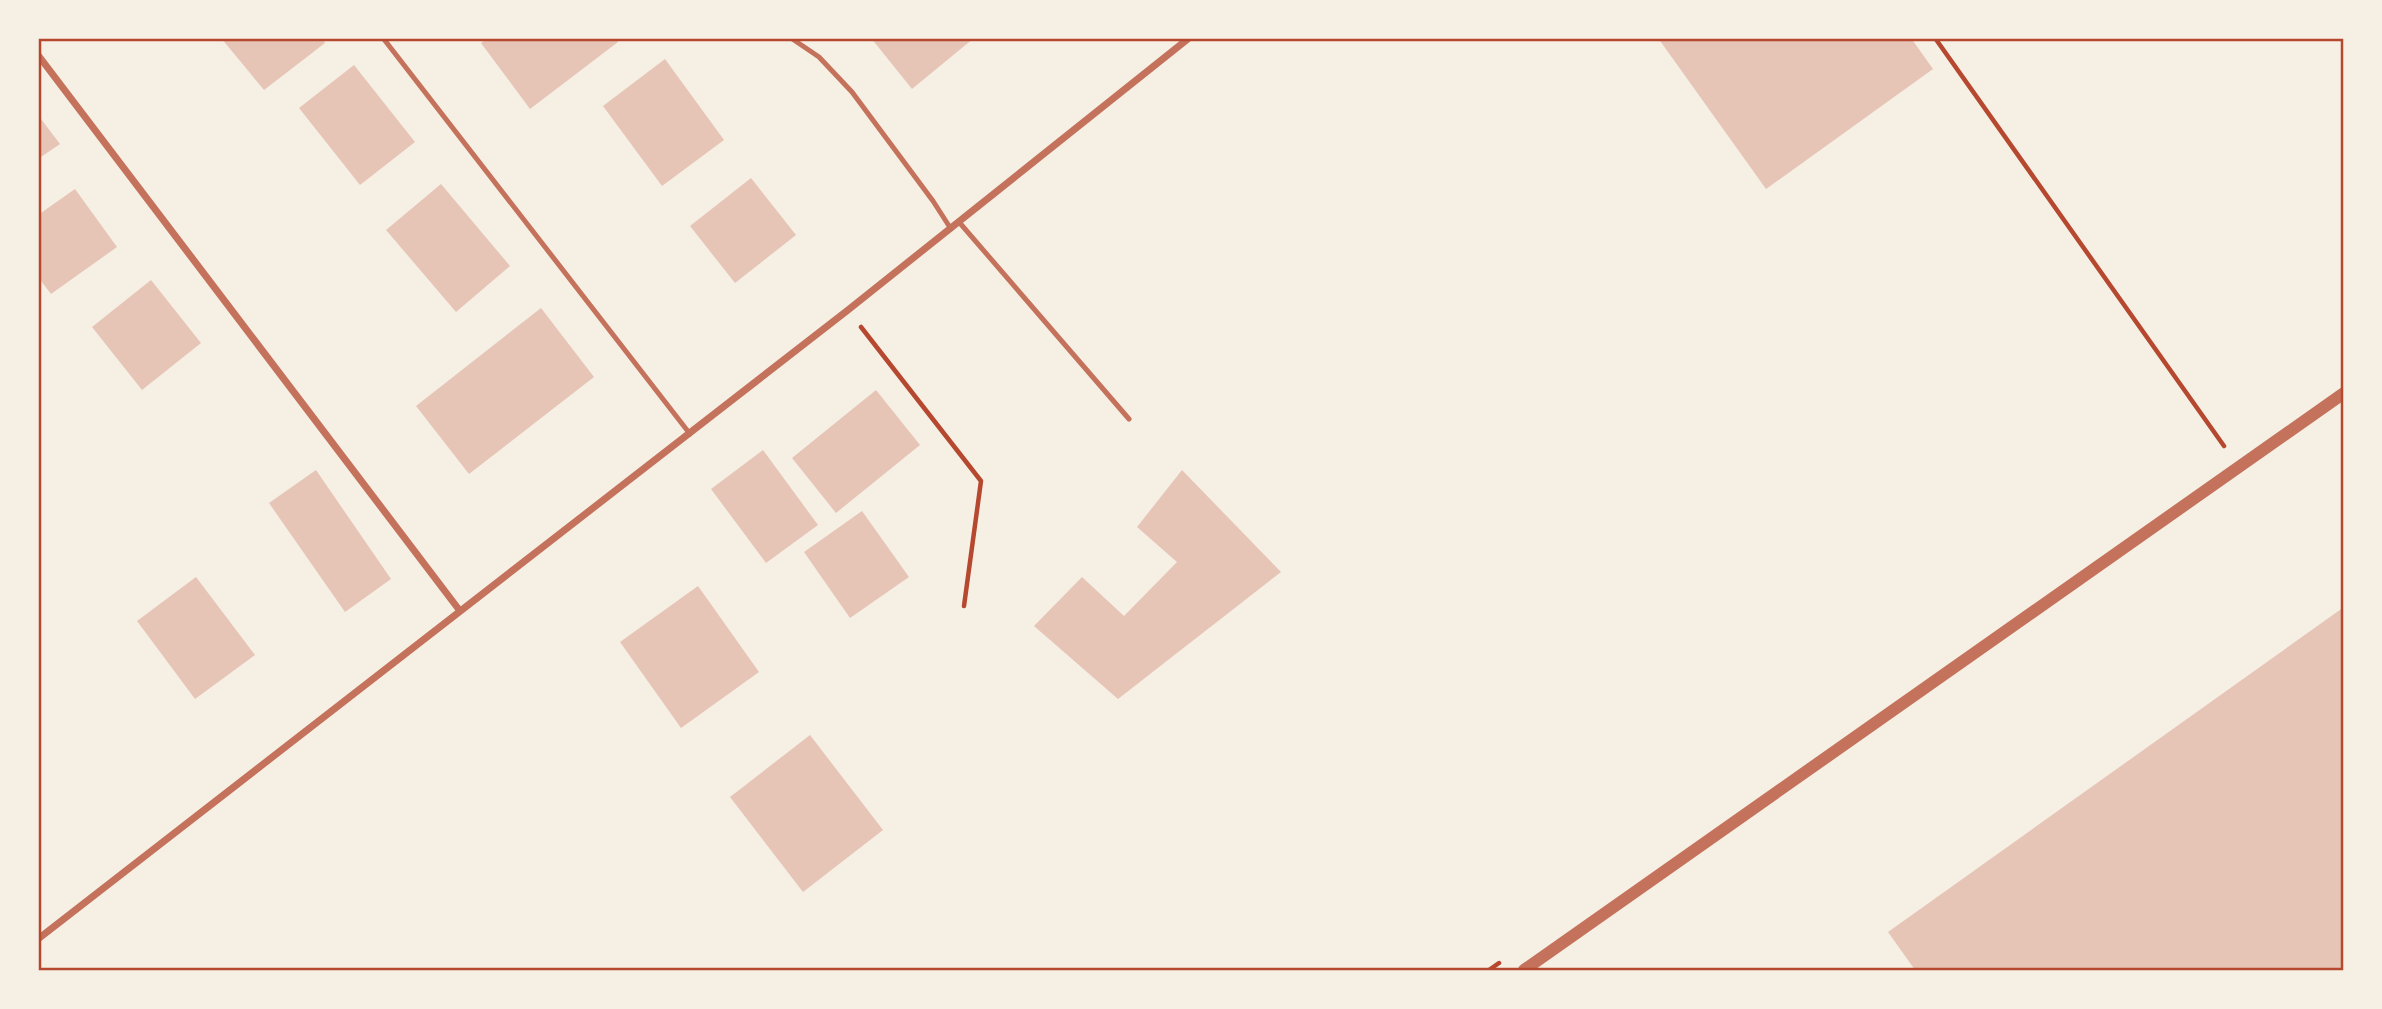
<svg xmlns="http://www.w3.org/2000/svg" width="2382" height="1009" font-family="Barlow,sans-serif">
<rect width="100%" height="100%" fill="#f6efe4"/>
<!-- building -->
<path fill="#e6c5b7" d="M221 38H322L325 43 264 90Z
M488 38H615L618 42 530 109 481 43Z
M871 38H974L912 89Z
M1658 38H1911L1933 69 1766 189Z
M665 59 724 140 662 186 603 106Z
M354 65 415 142 360 185 299 108Z
M38 115 60 144 38 159Z
M751 178 796 235 735 283 690 226Z
M441 184 510 266 456 312 386 230Z
M75 189 117 247 51 294 38 277V215Z
M151 280 201 343 142 390 92 327Z
M541 308 594 377 469 474 416 406Z
M876 390 920 445 836 513 792 458Z
M763 450 818 525 766 563 711 489Z
M316 470 391 579 345 612 269 503Z
M1182 470 1281 572 1118 699 1034 626 1082 577 1124 616 1177 562 1137 527Z
M862 511 909 577 850 618 804 552Z
M196 577 255 655 195 699 137 621Z
M698 586 759 672 681 728 620 642Z
M2344 607V970H1915L1888 932Z
M810 735 883 830 803 892 730 797Z"/>
<g fill="none" stroke-linecap="round" stroke-linejoin="round">
<!-- path -->
<path stroke="#b5482f" stroke-width="4.5" d="M1935 38 2224 446
M861 327 981 481 964 606
M1489 970 1499 963"/>
<!-- service -->
<path stroke="#c5725c" stroke-width="5" d="M383 38 690 434
M791 38 819 57 852 92 933 201 951 229
M959 222 1129 419"/>
<!-- minor -->
<path stroke="#c5725c" stroke-width="7" d="M38 55 460 611
M38 939 848 310 1189 38"/>
<!-- tertiary -->
<path stroke="#c5725c" stroke-width="12" d="M1524 970 2344 393"/>
</g>
<!-- border -->
<rect width="2382" height="1009" fill="none" stroke="#f6efe4" stroke-width="80"/>
<rect x="40" y="40" width="2302" height="929" fill="none" stroke="#b5482f" stroke-width="2.5"/>
</svg>
